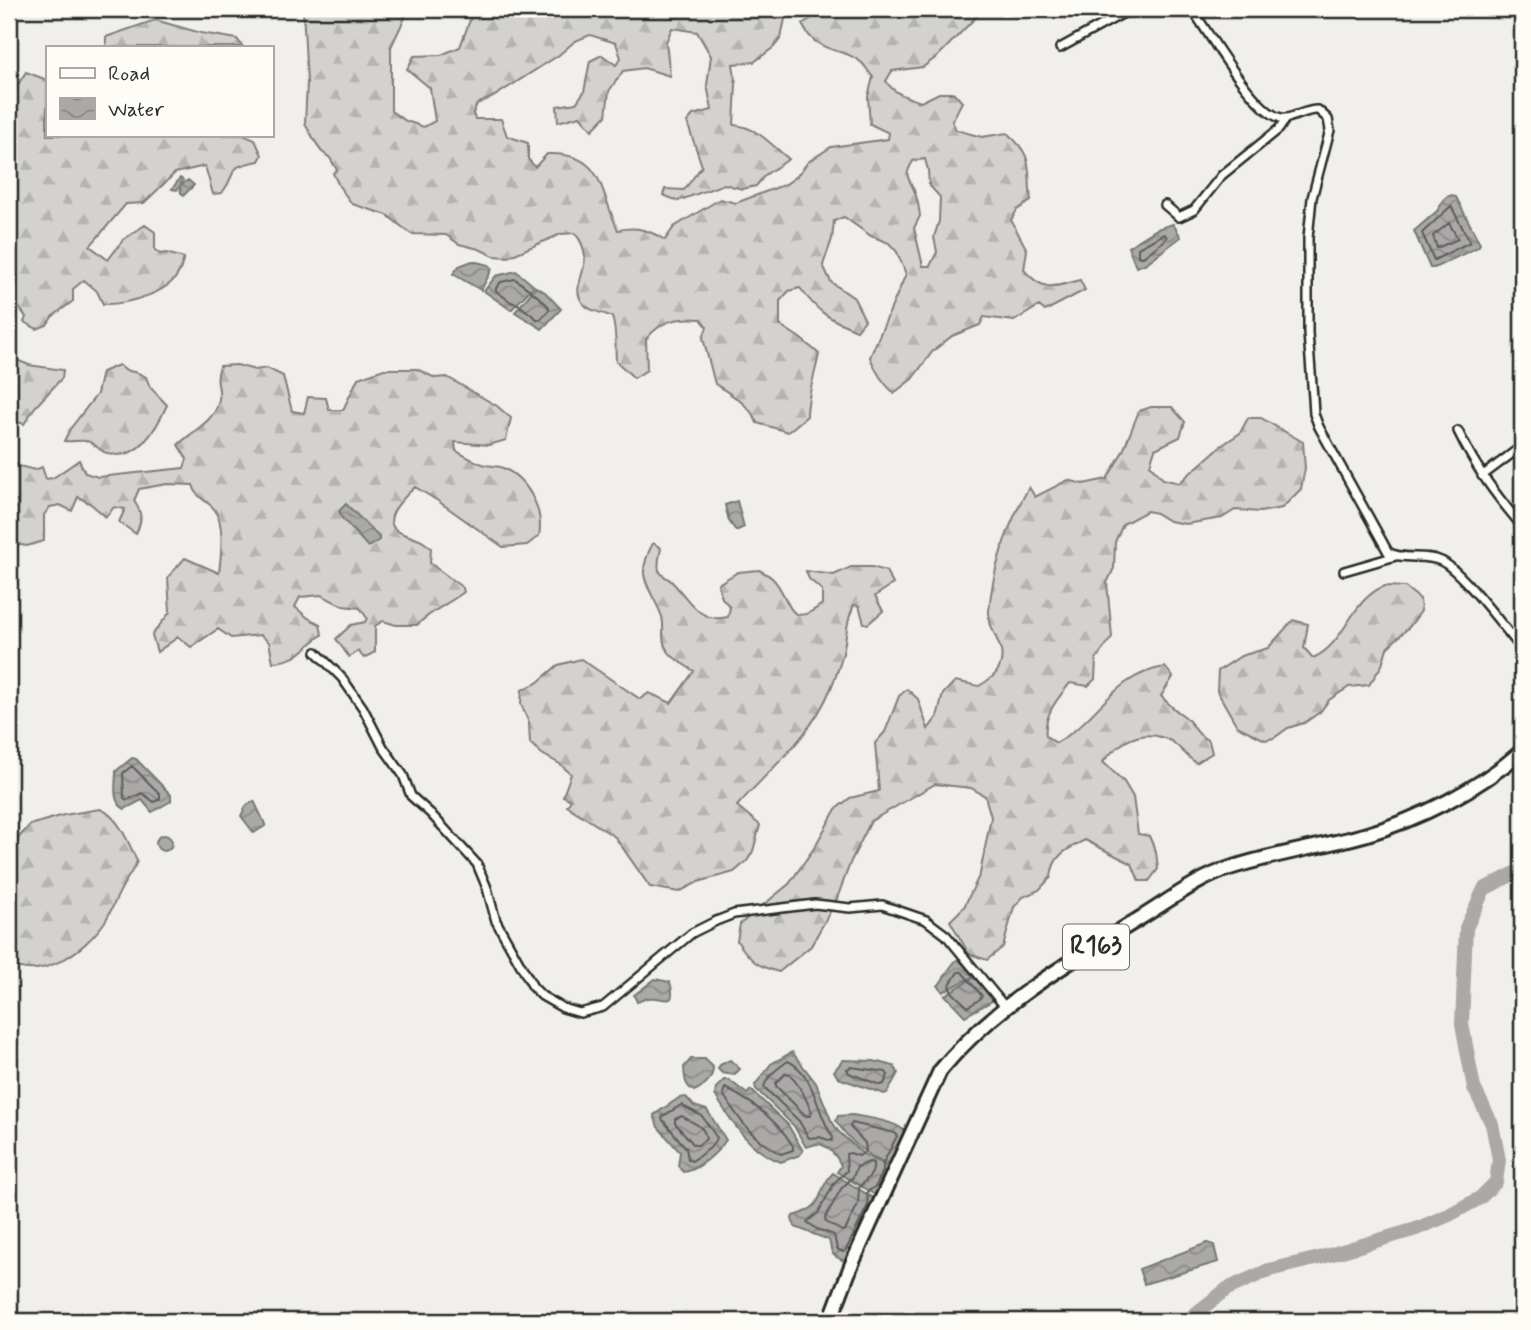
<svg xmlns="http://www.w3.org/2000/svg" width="1531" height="1330" font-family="Mynerve,sans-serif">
<defs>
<pattern id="forest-firs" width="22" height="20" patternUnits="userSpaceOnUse" patternTransform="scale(1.75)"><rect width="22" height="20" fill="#d3d2cf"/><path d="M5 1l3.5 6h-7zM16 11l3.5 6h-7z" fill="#b5b4b2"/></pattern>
<pattern id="water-waves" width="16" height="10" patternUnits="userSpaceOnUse" patternTransform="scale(1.75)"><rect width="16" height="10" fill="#aaa9a7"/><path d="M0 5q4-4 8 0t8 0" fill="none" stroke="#8b8a88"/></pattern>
</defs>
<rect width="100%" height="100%" fill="#f0efeb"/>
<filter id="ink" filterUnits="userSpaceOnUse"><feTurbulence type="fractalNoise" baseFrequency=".0143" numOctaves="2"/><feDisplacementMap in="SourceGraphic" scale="14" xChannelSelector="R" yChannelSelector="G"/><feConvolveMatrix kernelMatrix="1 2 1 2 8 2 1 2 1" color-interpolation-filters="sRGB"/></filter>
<g filter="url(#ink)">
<!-- forest -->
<path fill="url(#forest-firs)" stroke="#7f7e7d" stroke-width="2" fill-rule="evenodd" d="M303 9H409L391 47V111L406 121 424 127 435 121 430 88 407 69 414 56 441 55 460 47 474 9H787L781 38 774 47 754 62 733 64 736 84 734 125C758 127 771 145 789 159L765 175 756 186 742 189 724 184 678 201 663 195 665 189 684 190 702 166 687 122 693 115 712 110 707 85 711 56 697 32 672 28 666 42 670 76 644 68 623 71 609 91 606 116 592 130 580 116 558 122 557 106 576 103 584 92 590 61 602 55 616 65 621 58 616 43 590 35 575 41 559 55 493 97 477 104 473 113 475 119H501L507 136 528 143V159L535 167 547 154C604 152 599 190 618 230 637 226 649 230 665 240L674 227 720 199 736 203 786 184 797 176 808 162 831 147 888 139 889 133 870 124 868 97 873 77C869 73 866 67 862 63 843 46 817 56 802 24L817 15 807 9H984L938 56 923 67 892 71 886 81C894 94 907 97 921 102L939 93H954L962 102 952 121 956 130 982 137 1007 133C1035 157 1027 167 1031 201L1017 210 1011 220 1027 250 1024 270C1044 293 1054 287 1080 280L1085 290 1045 311 1039 306 1014 321 984 317 980 325 952 336 933 351 912 379 894 393C883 383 875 371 870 357L906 274 897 252 889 243 871 236 844 217 834 221 832 239 823 265 831 282 854 298 865 320 857 330C828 319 818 312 800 288L789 291 780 301V325L800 338 819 354C815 375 807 395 807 416L788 432 757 423C751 405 730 394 715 384L703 338 707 327 701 319C677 317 662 320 646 339L647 370 634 378 616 361C615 346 617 331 612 317 602 312 589 312 582 302 568 282 600 264 575 233L561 234 508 257 494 256 479 249 459 244 446 235 411 234 387 215 352 204 339 186 333 173 337 170 330 158 321 151 305 124 307 82ZM925 159 928 170 929 185 940 197 939 221 934 237 937 252 930 266H923L914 228 920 216C919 209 918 200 915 193 910 176 902 180 913 161Z
M155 20 201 33 237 39 243 47H106V37Z
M26 72 47 80V135H243L255 140 262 155 259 161C223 168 240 170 222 193L213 194 205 166 175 173 144 203 126 204 90 246 108 260 123 240 145 225 155 232V250L160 254 166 253 184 258C182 263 181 270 178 274 167 294 124 305 103 304L97 291 84 280 73 289V301L52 317 47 325 37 329 24 322 26 317 18 306 9 303V177L13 174 9 165V99Z
M9 357 29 365 63 370 62 378 35 407 24 424 9 419Z
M119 365 125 370 138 373 146 377 150 387 167 405C156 430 136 466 104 452 98 449 92 441 86 441 79 440 71 442 64 441L70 429 97 394 102 372Z
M237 365 255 370 267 368 283 376 292 411 304 413 308 397 326 398 329 410H343L358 378 384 369H417L435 378 447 377 497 406 511 418 506 440 489 445 455 442 456 451C466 456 475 462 486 465 491 466 498 466 503 468 528 479 544 510 539 536L527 545 503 547 438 501 415 487C402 499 374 525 406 535 417 539 421 539 431 548L430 563 463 588 464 592C448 604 431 611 417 625H396L383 621 375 626V652L364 658 358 651 349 657 336 639 351 625 365 622 367 618 360 608 343 606 321 595 300 597 295 607 308 618 320 624 322 635C301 649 301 660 273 662L269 642 260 635 231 638 218 629 191 647 178 637 157 652 152 635 170 612 168 577 185 558 219 573C221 555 225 526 215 510 207 499 198 501 193 485L167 484 139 489 134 501C143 514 142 520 136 534L119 522 125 509 114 507 106 517 91 504 78 497 72 511 60 505 50 507 44 515V541L27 546 16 544 10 534 17 501 9 498V458L19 466 35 470 42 467 46 479 53 478 79 460 85 473 98 477 184 468 187 459 178 445C191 432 217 420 219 399 221 386 214 384 220 366Z
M1151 407H1172L1185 422 1180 437 1155 449 1150 465 1163 479 1179 483 1221 446 1240 433 1248 418H1261L1303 442 1305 468 1301 489 1282 508 1260 512 1235 510 1222 518 1186 524 1169 521 1156 513 1147 511 1123 524 1115 542 1114 568 1107 583 1112 637 1096 659 1095 679 1088 686 1070 683C1058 698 1043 715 1046 736L1056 743C1098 720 1112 675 1165 667L1173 677 1161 696C1169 705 1175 710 1184 716 1196 726 1194 733 1209 741L1212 753 1196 763C1187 757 1179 746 1171 741 1143 727 1120 741 1103 762L1124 782 1133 797 1138 834 1149 836 1156 852 1158 869 1149 881H1139L1132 864 1085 840C1066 850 1053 855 1051 877L1039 890 1023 897 1014 907 1003 947 987 960 969 954 950 921 964 907 980 874 991 817 985 796 971 788 935 784 871 821 851 861 836 901 811 946 779 972C756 966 751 961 737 941L740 924 789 884 814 848 836 809 850 798 879 791 875 743 885 732 899 696 907 689 918 699 928 729 937 717 943 694 955 681 979 686C986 682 996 676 999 668 1009 647 987 632 989 611 993 567 1007 526 1029 487L1035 497 1068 480 1083 484 1107 479 1123 451 1139 411Z
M653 543 661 548C660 555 657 563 659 570 662 577 667 577 671 581 689 598 698 624 728 617L730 607 722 598 718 584 738 572 759 570C763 572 769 575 773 579 791 597 787 633 822 604V590L809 579 806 571 834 575 851 567H872L886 571 893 584 875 596 883 611 868 624 864 623 859 606 854 605C848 618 847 628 845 642 843 657 837 674 831 688 811 737 771 768 737 806L760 825 753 851 747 861 734 872 698 882 679 892 650 887 615 837 567 806 571 800 563 796 571 774 560 764 542 754 530 743 529 723 521 704 522 690 537 683 558 665 581 659 640 699 649 693 671 703 694 671C680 662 663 654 663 636 663 628 664 620 661 614 647 581 635 578 653 543Z
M1385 586 1405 587 1420 599 1421 611 1410 626 1387 648 1382 665 1369 685 1349 687 1329 700 1320 712 1304 723 1288 728 1274 738 1265 740 1237 726 1217 691 1218 671 1241 656 1268 648 1293 620 1308 624 1304 648 1313 658C1346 644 1350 599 1385 586Z
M100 809C119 816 129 844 137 861 134 870 128 876 124 884 116 897 112 911 104 923 85 950 41 983 9 963V848L30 825 64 815Z"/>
<!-- water -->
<path fill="url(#water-waves)" stroke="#777775" stroke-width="2" d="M180 178 183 180 181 185 188 180 194 185 184 195 181 193 180 186 177 190 172 189Z
M1452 195 1456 197 1480 244 1478 247 1434 268H1430L1414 231 1437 211 1446 197Z
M1173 224 1181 237 1145 264 1136 267 1128 247 1157 229Z
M472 261 489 265 492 269 481 290 453 274 459 266Z
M516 271 534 286 511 310 484 291 496 276Z
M536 287 545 292 561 309 542 329 515 312Z
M737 501 744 527 736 531 729 521 725 505Z
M346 504 379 537V540L368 547 342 518 339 511Z
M132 758 136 759 171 795V801L152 812 142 800 125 809C111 802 116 785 116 771Z
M254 801 265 824V826L254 833 241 816 246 806Z
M156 843a8 8 0 1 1 16 0a8 8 0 1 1-16 0Z
M958 959 974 976 943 992 938 986C945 978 951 963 958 959Z
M975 977 991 996 992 1001 965 1016 945 995Z
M655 979 670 982C678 1011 662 995 648 998 644 999 640 1001 637 1002L634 995Z
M792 1052 816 1083 831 1120 838 1131 863 1154 890 1167 877 1196 837 1172 841 1166C838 1157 828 1145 818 1144 814 1144 810 1146 806 1147L794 1126 756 1089 755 1085 771 1064Z
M691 1059H705L713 1067C713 1079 705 1086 694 1091 684 1085 685 1078 684 1067Z
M730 1060 740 1069 734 1075 722 1073 718 1069 720 1065Z
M843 1060 874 1061 894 1066 898 1073 887 1093 884 1094 838 1078 834 1071Z
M724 1080H729L747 1094 751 1090 788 1125 803 1151 800 1155 781 1162C749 1151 732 1122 715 1095L716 1088Z
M686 1097 694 1106 707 1110 726 1140C718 1152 698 1171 683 1172L678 1166 680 1152 658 1127 654 1115 679 1098Z
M852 1115C869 1118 892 1120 905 1131L893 1164C870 1161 849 1140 836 1121L838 1116Z
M833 1173 876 1200 851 1257 844 1261C828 1253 833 1254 829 1240L795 1227 792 1219 793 1216C829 1206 814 1192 833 1173Z
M1207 1243 1214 1245 1218 1262 1144 1284 1139 1269Z"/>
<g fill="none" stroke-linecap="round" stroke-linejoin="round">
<!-- shore -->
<path stroke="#5e5d5d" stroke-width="2" d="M1451 206 1470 242 1434 260 1422 233Z
M1449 223 1458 239 1437 248 1433 236Z
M1164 234 1167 237 1165 240 1143 257 1138 256V248Z
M515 279C526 287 540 297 549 307V310L541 319H537L518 304 511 302 496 291V288L501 282Z
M132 766 160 794V799L154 802 142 793 127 800 124 798 123 773Z
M958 972H962L982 996 980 999 968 1007 953 993 949 986Z
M788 1061C815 1073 817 1116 833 1137L832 1141 819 1137 809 1138 799 1121 764 1087C767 1076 778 1068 788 1061Z
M851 1067 886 1072 888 1075 884 1084 880 1085 849 1073 847 1069Z
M786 1073 790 1074 802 1091 812 1112 810 1116H806L776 1086V1083Z
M725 1088C751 1101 777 1120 793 1146V1150L781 1154C752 1139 740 1121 723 1094Z
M681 1105 702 1116 717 1138 710 1148 692 1161 688 1159 686 1148 662 1119 663 1116Z
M682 1116C692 1123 705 1125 706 1139L698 1145H694L675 1123V1119Z
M852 1123 895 1133 897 1136 883 1163V1171L876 1186 867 1192 868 1205 846 1250 843 1252 837 1249 834 1235 817 1229 807 1222 818 1213 835 1182 847 1171 846 1154 850 1153 859 1156 866 1151 865 1143 850 1127Z
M869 1162 873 1163C875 1176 865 1179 859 1188L858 1204 846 1229 842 1231 826 1222 825 1218 841 1189 853 1177 857 1167Z"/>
<!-- river -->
<path stroke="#aaa9a7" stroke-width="14" d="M1186 1321 1227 1289 1269 1270 1319 1258 1416 1229 1449 1215 1480 1198 1496 1182 1499 1160 1492 1124 1474 1088 1462 1024 1466 928 1484 889 1515 873 1522 874"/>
<!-- minor casing -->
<g stroke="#2b2b2b" stroke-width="12">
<path id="minor" d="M1192 9C1208 32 1255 113 1281 118 1292 120 1305 109 1318 110L1328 119 1330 130 1312 198 1308 238V333L1313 398 1314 414 1319 427 1388 552C1401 561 1425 553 1441 561 1461 570 1505 629 1522 649
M1060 48 1131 9
M1165 205 1179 217 1194 210 1222 175 1279 129 1286 118
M1458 431C1477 470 1494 493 1522 526
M1482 476 1522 446
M1344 571 1396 556
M316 652 342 678 363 708 383 747 403 775 411 796 430 813 477 864 487 888 496 921 533 987 542 996 563 1008 580 1013 603 1007 692 933 716 921 734 914 815 904 850 908 882 905 926 920 946 935 1006 1008"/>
</g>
<!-- primary casing -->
<g stroke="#2b2b2b" stroke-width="18">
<path id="primary" d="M830 1321 851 1266 940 1071C994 1005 1071 961 1142 917 1170 900 1198 878 1230 868 1273 854 1320 847 1364 835 1420 819 1479 789 1522 751"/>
</g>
<!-- minor -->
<use href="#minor" stroke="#fdfcf7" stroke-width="7"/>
<!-- primary -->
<use href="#primary" stroke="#fdfcf7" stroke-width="12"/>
</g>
</g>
<g text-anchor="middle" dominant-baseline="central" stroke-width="5" stroke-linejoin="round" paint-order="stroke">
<!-- shield labels -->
<rect fill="#fdfcf7" stroke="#6a6a68" stroke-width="2" x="1063" y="924.5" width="66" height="45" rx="5"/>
<g font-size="26" font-weight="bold" fill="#2b2b2b">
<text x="1096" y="947">R163</text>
</g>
</g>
<!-- margin -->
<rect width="1531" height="1330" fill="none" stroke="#fdfcf7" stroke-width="35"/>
<rect x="18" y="18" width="1496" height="1295" fill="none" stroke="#2b2b2b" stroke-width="2.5" filter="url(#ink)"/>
<!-- legend -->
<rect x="46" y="46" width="228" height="91" fill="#fdfcf7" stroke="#a9a8a5" stroke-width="2"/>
<rect x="60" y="68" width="35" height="10" fill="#fdfcf7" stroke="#a9a8a5" stroke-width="2"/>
<text x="108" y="80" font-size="21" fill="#2b2b2b">Road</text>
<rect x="60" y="98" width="35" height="21" fill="url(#water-waves)" stroke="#a9a8a5" stroke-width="2"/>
<text x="108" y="116" font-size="21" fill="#2b2b2b">Water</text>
</svg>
